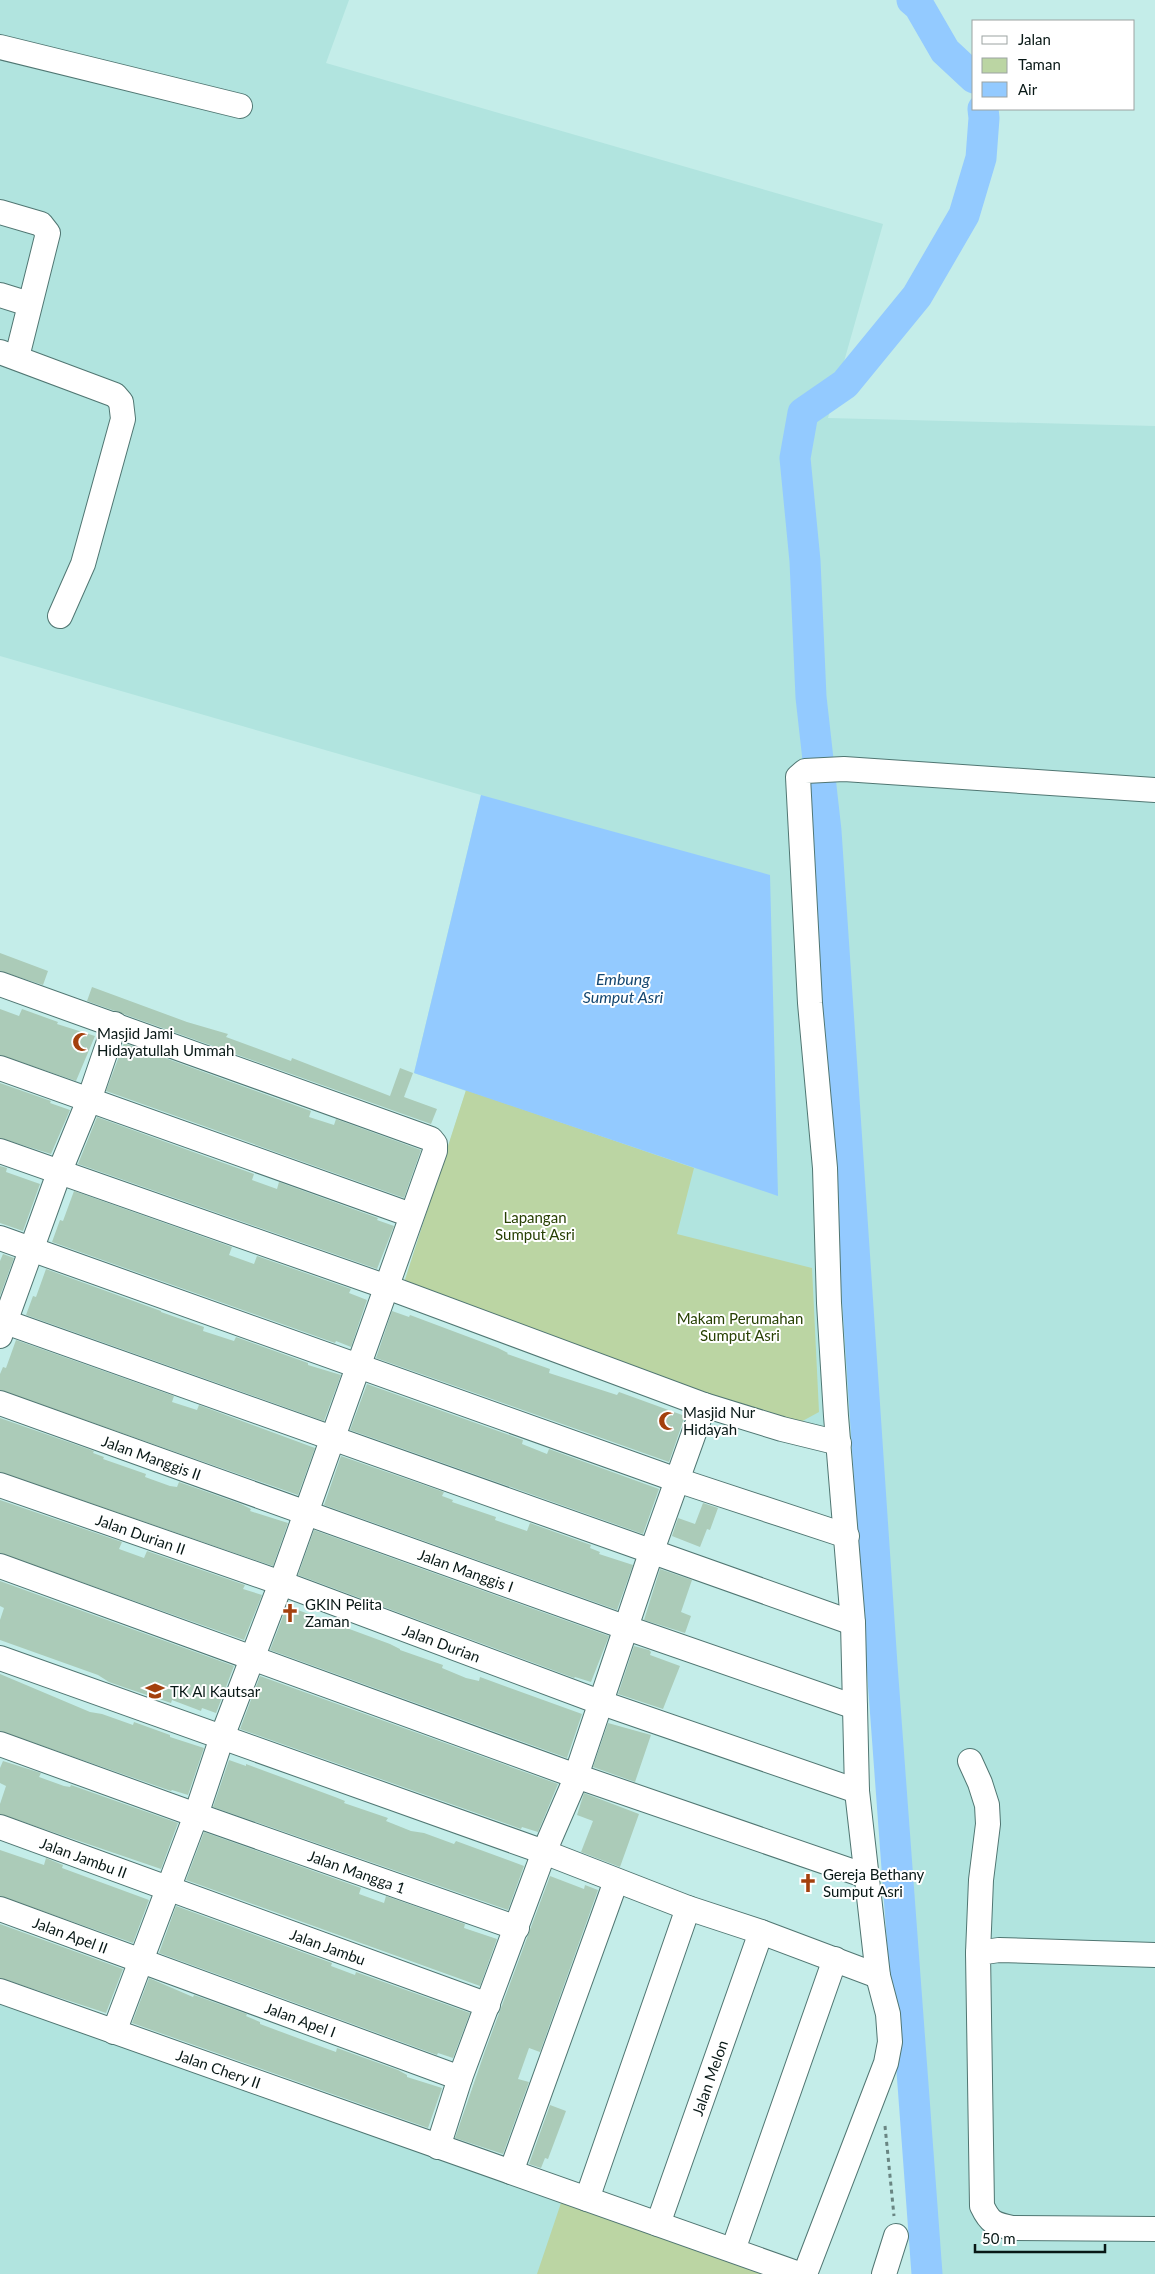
<svg xmlns="http://www.w3.org/2000/svg" width="1155" height="2274" font-family="Lato,sans-serif">
<rect width="100%" height="100%" fill="#c4ede9"/>
<!-- built -->
<path fill="#b1e4df" d="M0 0H349L326 63 883 224 828 418 1155 426V2274H913L851 1447 401 1292 466 1091 414 1073 481 795 0 656Z
M0 2000 770 2274H0Z"/>
<!-- green -->
<path fill="#bbd5a3" d="M466 1090 694 1168 677 1234 812 1268 819 1412 797 1424 401 1292Z
M562 2200 770 2274H537Z"/>
<!-- water -->
<path fill="#93caff" d="M481 795 770 875 778 1196 414 1073Z"/>
<g fill="none" stroke-linecap="round" stroke-linejoin="round">
<!-- river -->
<path stroke="#93caff" stroke-width="31" d="M912 0 919 6 945 51 974 78
M927 2274 882 1665 826 831 811 697 805 561 795 458 803 413 845 384 917 296 964 215 981 158 984 118 983 109"/>
</g>
<!-- building -->
<path fill="#abcbb8" d="M0 953 48 971 43 985 0 971Z
M92 987 187 1022 228 1034 226 1037 291 1061 292 1058 390 1096 400 1068 413 1073 404 1097 437 1109 431 1124 87 1001Z
M0 1009 19 1016 22 1009 58 1022 57 1024 95 1036 76 1081 0 1055Z
M124 1043 311 1111 309 1117 334 1125 336 1119 421 1150 404 1198 106 1091Z
M0 1083 51 1101 50 1103 70 1110 51 1154 0 1138Z
M97 1117 254 1174 252 1180 277 1189 279 1182 378 1218 377 1220 394 1226 377 1269 78 1164Z
M0 1166 7 1168 6 1172 40 1184 23 1231 0 1223Z
M74 1191 232 1247 229 1255 254 1264 257 1256 351 1289 349 1293 367 1300 351 1347 336 1341 335 1343 52 1242 60 1220 63 1221Z
M3 1254 14 1258 0 1296V1261Z
M46 1269 161 1311V1312L204 1327 203 1331 234 1341 236 1337 308 1363V1365L341 1375 324 1421 26 1315 33 1296 36 1297Z
M392 1311 409 1317 410 1315 498 1348 508 1353 507 1354 550 1369 549 1373 617 1395 619 1392 685 1416 669 1462 376 1358Z
M16 1340 174 1396 172 1402 197 1410 199 1405 315 1448 298 1495 0 1390V1374L3 1367 6 1368Z
M367 1384 523 1440 522 1444 547 1454 549 1449 659 1489 643 1534 350 1430Z
M0 1418 94 1451 93 1453 104 1457 103 1459 146 1474 145 1477 170 1486 177 1487 179 1482 241 1504 251 1509 250 1511 288 1523 273 1566 0 1472Z
M341 1456 444 1492 442 1496 453 1500 452 1502 496 1517 495 1520 527 1531 530 1523 591 1545 590 1548 600 1552 599 1554 633 1565 617 1610 324 1505Z
M0 1500 122 1542 119 1549 144 1558 147 1551 245 1585 243 1589 262 1595 244 1640 0 1553Z
M703 1503 718 1508 710 1530 707 1529 700 1547 672 1536 678 1518 695 1524Z
M314 1530 609 1636 591 1682 575 1677 574 1678 298 1575Z
M660 1569 692 1580 681 1612 691 1616 685 1633 644 1620Z
M0 1581 234 1666 216 1713 202 1708 201 1711 172 1700 171 1703 126 1688 109 1682 98 1675 0 1640V1620L4 1608 0 1606Z
M287 1606 390 1644 400 1649V1650L443 1665 442 1668 466 1678 479 1681 480 1677 582 1714 567 1758 270 1650Z
M634 1646 649 1650 651 1652 650 1655 680 1666 663 1709 618 1694Z
M0 1674 90 1712 102 1714 133 1725 134 1722 170 1735V1737L204 1748 188 1795 172 1790 171 1791 0 1731Z
M260 1676 558 1784 538 1832 522 1827 521 1829 240 1729Z
M608 1723 651 1735 635 1782 593 1767Z
M229 1760 246 1766V1764L335 1797 345 1801 344 1803 388 1818 386 1821 411 1831 424 1833 454 1844 456 1841 524 1866 508 1910 213 1807Z
M3 1761 41 1773 39 1777 64 1786 70 1787 71 1785 178 1823 161 1869 0 1814V1804L6 1786 0 1783V1768Z
M584 1793 639 1814 620 1867 581 1852 593 1821 577 1815Z
M204 1832 361 1888 359 1894 384 1903 386 1896 465 1924 464 1928 497 1939 480 1986 186 1880Z
M0 1850 44 1865 46 1858 63 1865 62 1868 149 1900 133 1943 0 1896Z
M550 1876 584 1889 585 1885 598 1890 540 2052 529 2048 518 2079 529 2082 503 2154 455 2138 485 2051Z
M176 1906 332 1963 331 1966 355 1975 356 1972 470 2013 453 2058 438 2053 437 2055 159 1953Z
M0 1924 123 1969 106 2013 0 1978Z
M149 1978 193 1997 194 1995 247 2014 246 2016 260 2022V2024L303 2040 336 2052 337 2048 398 2070 407 2075V2077L442 2088 428 2128 132 2023Z
M550 2105 566 2111 548 2159 545 2158 541 2168 529 2164Z"/>
<g fill="none" stroke-linecap="round" stroke-linejoin="round">
<!-- minor casing -->
<g stroke="#507672" stroke-width="26">
<g id="minor">
<path d="M0 47 240 106"/>
<path d="M0 212 41 224 48 233 17 357"/>
<path d="M0 295 29 304"/>
<path d="M0 352 115 395 121 402 123 419 83 564 60 616"/>
<path d="M0 984 431 1139 435 1144V1151L281 1583 222 1737 196 1815 114 2032"/>
<path d="M0 1068 411 1215"/>
<path d="M0 1151 387 1287 704 1405 782 1429 839 1443"/>
<path d="M0 1238 677 1480 847 1536"/>
<path d="M0 1320 853 1623"/>
<path d="M0 1336 59 1173 89 1100 115 1024"/>
<path id="s1" d="M0 1403 627 1628 855 1707"/>
<path id="s2" d="M0 1485 281 1583 602 1703 857 1791"/>
<path d="M0 1566 576 1776 866 1876"/>
<path d="M0 1658 544 1852 688 1908 761 1932 878 1976"/>
<path id="s3" d="M0 1744 196 1815 517 1928"/>
<path d="M970 1761 980 1783 987 1805 988 1824 981 1880 978 1953"/>
<path id="s4" d="M0 1827 488 2005"/>
<path id="s5" d="M0 1909 460 2078"/>
<path d="M1155 1955 999 1950 978 1953 982 2206C990 2223 994 2224 1012 2228L1155 2229"/>
<path id="s6" d="M0 1991 799 2274"/>
<path d="M438 2147 460 2078 544 1852 573 1785 651 1553 704 1405"/>
<path d="M511 2172 616 1881"/>
<path d="M587 2199 688 1908"/>
<path id="s7" d="M658 2224 761 1932"/>
<path d="M733 2250 835 1959"/>
<path d="M805 2274 886 2063 890 2042 888 2014 878 1976 857 1791 853 1623 836 1416 829 1303 825 1168 810 1003 798 777 805 771 844 769 1155 790"/>
<path d="M884 2274 896 2236"/>
</g>
</g>
<!-- path -->
<path stroke="#698582" stroke-width="3" stroke-dasharray="4 4" stroke-linecap="butt" d="M885 2126 894 2216"/>
<!-- minor -->
<use href="#minor" stroke="#fff" stroke-width="24"/>
</g>
<!-- icons -->
<defs>
<g id="mosque-bare" transform="scale(1.5)"><path d="M3.5-4.9A6 6 0 1 0 3.5 4.9A5 5 0 1 1 3.5-4.9Z" fill="#a4400d" stroke="#fff" stroke-width="2.5" paint-order="stroke"/></g>
<g id="church-bare" transform="scale(1.5)"><path d="M-1.2-6h2.4v3.5h3.3v2.4h-3.3V6h-2.4V-.1h-3.3v-2.4h3.3Z" fill="#a4400d" stroke="#fff" stroke-width="2.5" paint-order="stroke"/></g>
<g id="school-bare" transform="scale(1.5)"><path d="M0-5L7-2L0 1L-7-2ZM-4 1L0 2.5L4 1V4Q0 6-4 4Z" fill="#a4400d" stroke="#fff" stroke-width="2.5" paint-order="stroke"/></g>
</defs>
<g fill-rule="evenodd">
<use href="#mosque-bare" x="82" y="1042"/>
<use href="#mosque-bare" x="668" y="1421"/>
<use href="#church-bare" x="290" y="1613"/>
<use href="#school-bare" x="155" y="1691"/>
<use href="#church-bare" x="808" y="1883"/>
</g>
<g text-anchor="middle" dominant-baseline="central" stroke-width="4" stroke-linejoin="round" paint-order="stroke">
<!-- poi labels -->
<g font-size="15" fill="#081816" stroke="#fff" text-anchor="start">
<text x="97" y="1033">Masjid Jami<tspan x="97" dy="17">Hidayatullah Ummah</tspan></text>
<text x="683" y="1412">Masjid Nur<tspan x="683" dy="17">Hidayah</tspan></text>
<text x="305" y="1604">GKIN Pelita<tspan x="305" dy="17">Zaman</tspan></text>
<text x="170" y="1691">TK Al Kautsar</text>
<text x="823" y="1874">Gereja Bethany<tspan x="823" dy="17">Sumput Asri</tspan></text>
</g>
<!-- park labels -->
<g font-size="15" fill="#274003" stroke="#fff">
<text x="535" y="1217">Lapangan<tspan x="535" dy="17">Sumput Asri</tspan></text>
<text x="740" y="1318">Makam Perumahan<tspan x="740" dy="17">Sumput Asri</tspan></text>
</g>
<!-- street labels -->
<g font-size="15" fill="#081816" stroke="#fff">
<text stroke="none"><textPath href="#s1" startOffset="161">Jalan Manggis II</textPath></text>
<text stroke="none"><textPath href="#s2" startOffset="149">Jalan Durian II</textPath></text>
<text stroke="none"><textPath href="#s1" startOffset="495">Jalan Manggis I</textPath></text>
<text stroke="none"><textPath href="#s2" startOffset="469">Jalan Durian</textPath></text>
<text stroke="none"><textPath href="#s4" startOffset="89">Jalan Jambu II</textPath></text>
<text stroke="none"><textPath href="#s3" startOffset="379">Jalan Mangga 1</textPath></text>
<text stroke="none"><textPath href="#s5" startOffset="75">Jalan Apel II</textPath></text>
<text stroke="none"><textPath href="#s4" startOffset="349">Jalan Jambu</textPath></text>
<text stroke="none"><textPath href="#s5" startOffset="320">Jalan Apel I</textPath></text>
<text stroke="none"><textPath href="#s6" startOffset="232">Jalan Chery II</textPath></text>
<text stroke="none"><textPath href="#s7" startOffset="155">Jalan Melon</textPath></text>
</g>
<!-- water labels -->
<g font-size="16" font-style="italic" fill="#134670" stroke="#fff">
<text x="623" y="978">Embung<tspan x="623" dy="18">Sumput Asri</tspan></text>
</g>
</g>
<!-- legend -->
<rect x="972" y="20" width="162" height="90" fill="#ffffff" stroke="#9ca3a2"/>
<rect x="982" y="36" width="25" height="8" fill="#ffffff" stroke="#9ca3a2"/>
<text x="1018" y="45" font-size="15" fill="#081816">Jalan</text>
<rect x="982" y="58" width="25" height="15" fill="#bbd5a3" stroke="#9ca3a2"/>
<text x="1018" y="70" font-size="15" fill="#081816">Taman</text>
<rect x="982" y="82" width="25" height="15" fill="#93caff" stroke="#9ca3a2"/>
<text x="1018" y="95" font-size="15" fill="#081816">Air</text>
<!-- scale -->
<path d="M975 2244v8h130v-8" fill="none" stroke="#081816" stroke-width="2.5"/>
<text x="982" y="2244" font-size="15" fill="#081816" stroke="#ffffff" stroke-width="4" paint-order="stroke">50 m</text>
</svg>
